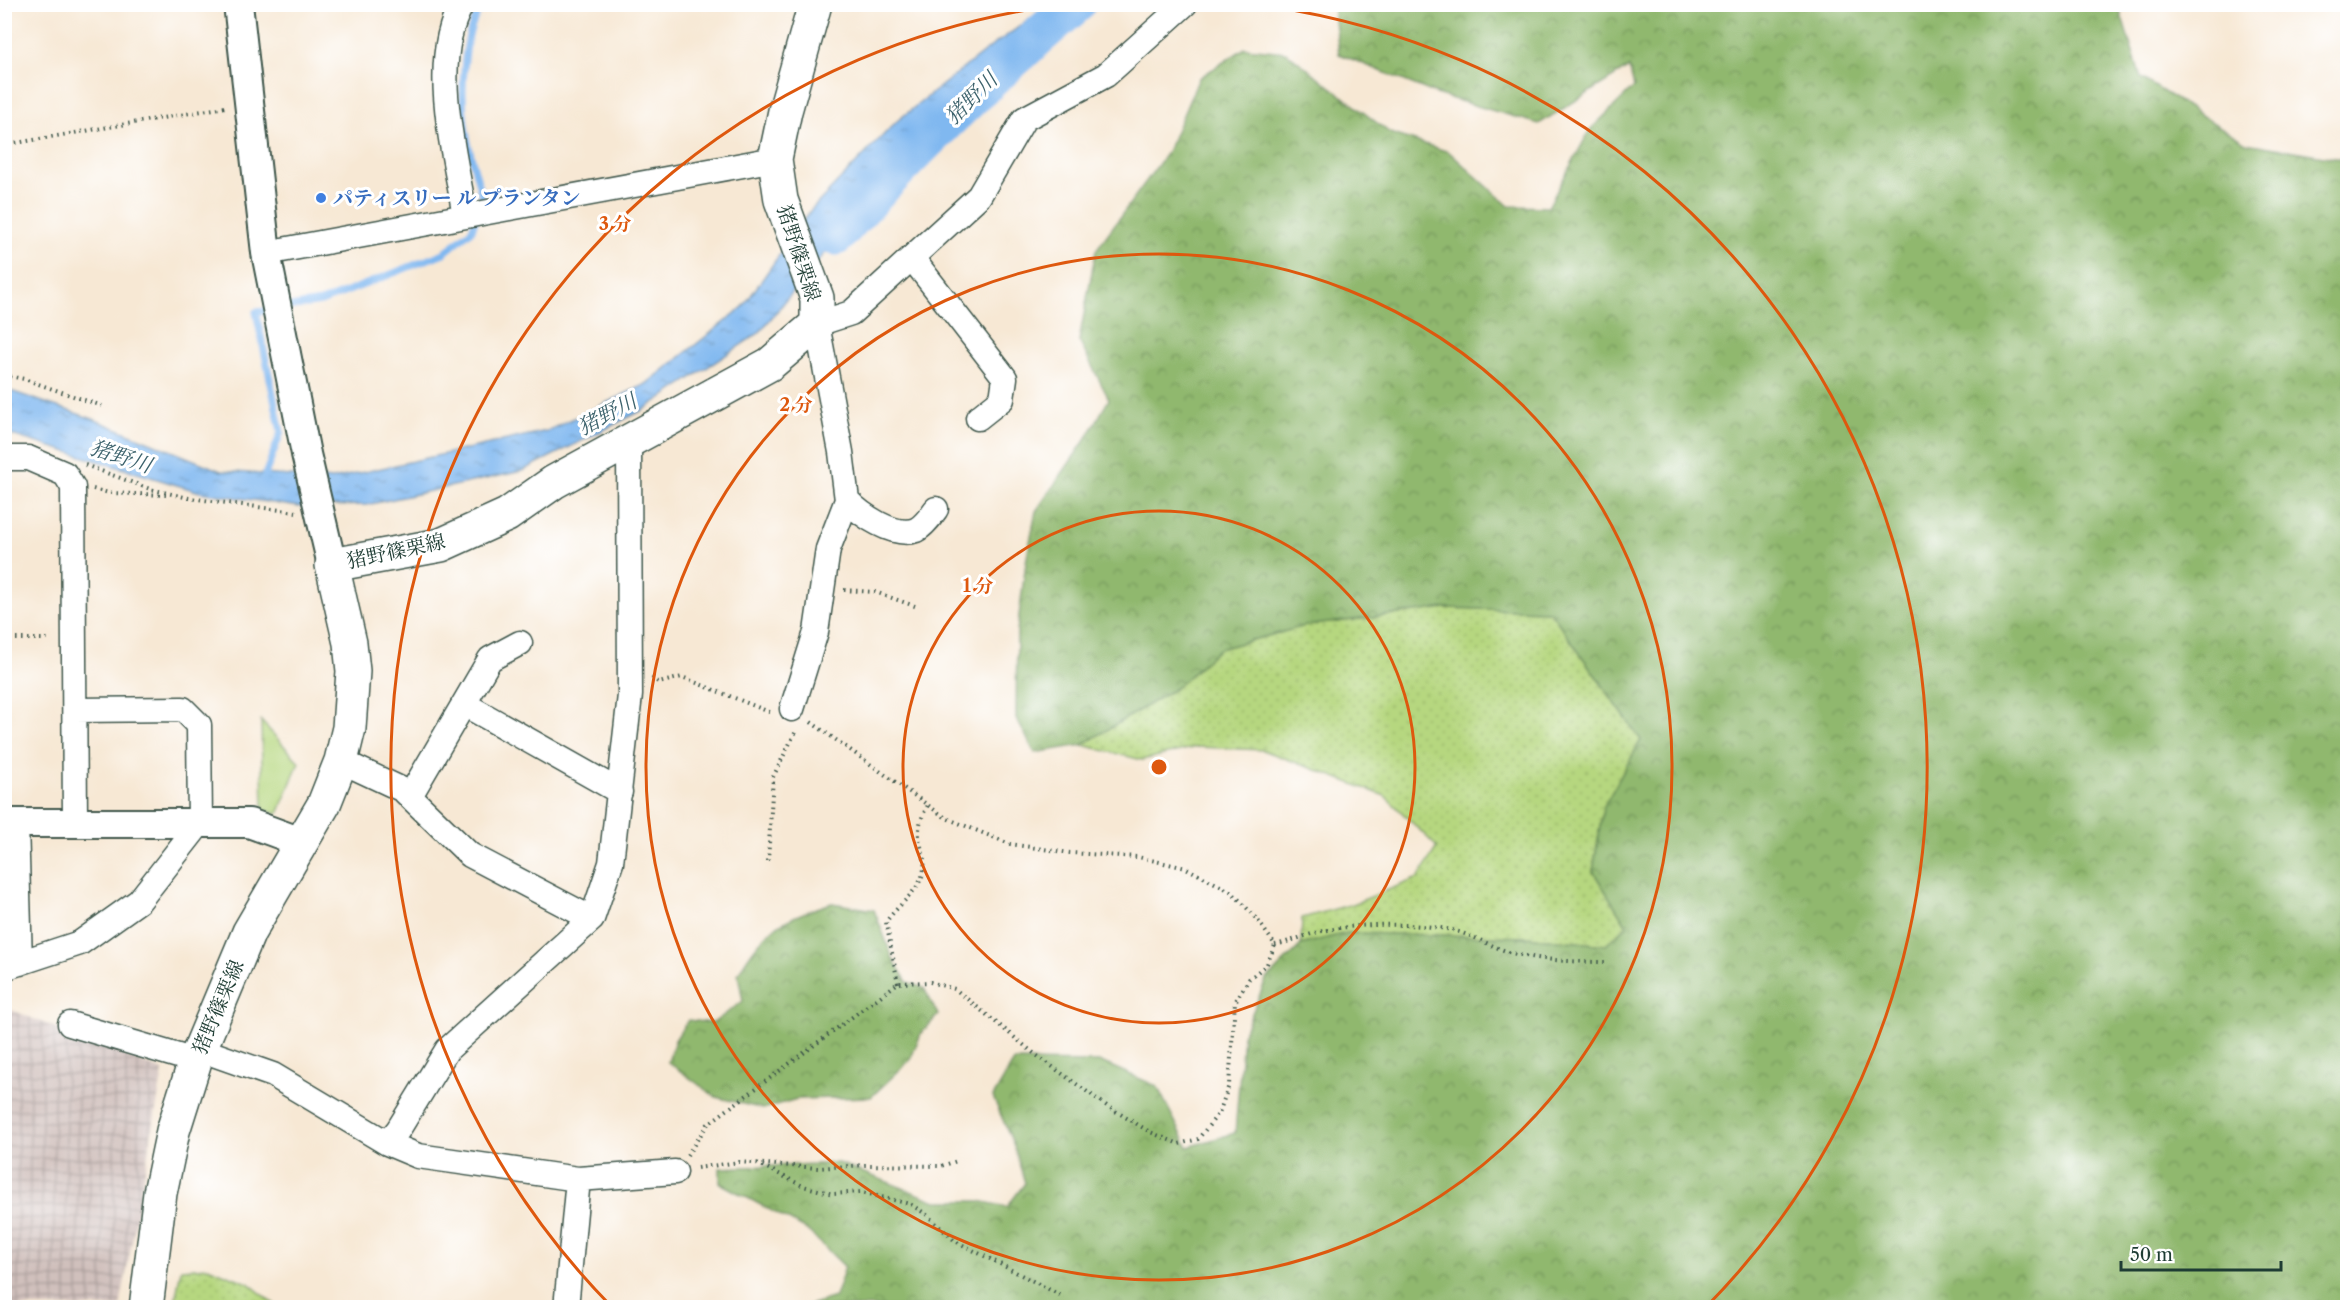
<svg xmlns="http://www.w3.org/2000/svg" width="2352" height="1312" font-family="'Libre Caslon Text','Noto Serif JP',serif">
<defs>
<pattern id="industrial-grid" width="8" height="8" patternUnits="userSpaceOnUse" patternTransform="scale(1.5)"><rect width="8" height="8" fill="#d0c0bc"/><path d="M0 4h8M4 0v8" fill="none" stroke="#a89d9a"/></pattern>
<pattern id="grass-dots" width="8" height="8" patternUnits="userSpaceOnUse" patternTransform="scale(1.5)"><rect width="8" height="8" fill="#b6d77f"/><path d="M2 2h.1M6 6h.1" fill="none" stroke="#9cb96e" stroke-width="1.8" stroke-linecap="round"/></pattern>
<pattern id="forest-crowns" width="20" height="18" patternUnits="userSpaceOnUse" patternTransform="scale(1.5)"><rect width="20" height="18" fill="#90b86e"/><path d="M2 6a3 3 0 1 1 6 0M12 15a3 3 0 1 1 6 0" fill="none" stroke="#75975b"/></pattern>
<pattern id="water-ripples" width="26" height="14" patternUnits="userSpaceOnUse" patternTransform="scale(1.5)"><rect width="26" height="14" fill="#80b8f0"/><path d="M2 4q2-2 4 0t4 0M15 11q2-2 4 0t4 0" fill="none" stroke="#6897c3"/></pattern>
</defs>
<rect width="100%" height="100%" fill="#fff"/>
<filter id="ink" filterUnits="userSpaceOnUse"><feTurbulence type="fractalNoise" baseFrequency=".0167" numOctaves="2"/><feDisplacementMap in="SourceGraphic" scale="12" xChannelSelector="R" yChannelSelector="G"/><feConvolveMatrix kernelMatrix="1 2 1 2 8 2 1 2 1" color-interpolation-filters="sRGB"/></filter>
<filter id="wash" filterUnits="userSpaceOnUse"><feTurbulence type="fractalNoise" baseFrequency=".008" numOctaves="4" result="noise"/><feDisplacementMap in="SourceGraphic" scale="24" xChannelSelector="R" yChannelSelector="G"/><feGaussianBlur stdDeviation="1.35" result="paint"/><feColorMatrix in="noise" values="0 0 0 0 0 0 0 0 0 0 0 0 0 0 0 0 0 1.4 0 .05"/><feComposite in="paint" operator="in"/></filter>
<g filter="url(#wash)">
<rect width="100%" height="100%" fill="#f7e8d4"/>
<!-- industrial -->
<path fill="url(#industrial-grid)" d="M4 1007 163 1071 120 1307H5Z"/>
<!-- grass -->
<path fill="url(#grass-dots)" stroke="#6a8a5a" stroke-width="1.5" d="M1446 608 1550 611 1641 740 1603 808 1593 871 1627 926 1606 945 1526 937 1346 933 1301 945 1302 918 1353 904 1418 878 1437 847 1385 796 1263 750 1197 747 1142 760 1082 745 1176 688 1219 649 1305 626Z
M208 1267 248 1283 278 1307H174L181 1269Z"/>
<!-- forest -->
<path fill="url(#forest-crowns)" stroke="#587a51" stroke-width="1.5" d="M1333 5H2118L2141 78 2246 143 2347 160V1307H803L835 1297 845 1267 807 1230 720 1183V1168L839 1163 936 1201H979L1007 1207 1025 1183 1013 1143 993 1097 1014 1061 1101 1062 1157 1086 1188 1147 1235 1133 1243 1035 1266 980 1301 945 1346 933 1526 937 1606 945 1627 926 1593 871 1603 808 1641 740 1550 611 1446 608 1305 626 1219 649 1176 688 1082 745 1035 753 1016 718 1017 631 1026 562 1036 511 1088 436 1109 399 1079 341 1096 250 1166 154 1199 78 1245 48 1286 52 1390 133 1449 152 1509 206 1548 207 1590 130 1634 87 1629 67 1539 124 1439 95 1339 54Z
M832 903 874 910 893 959 907 982 924 988 938 1015 921 1034 910 1060 871 1097 797 1099 763 1109 716 1097 668 1062 675 1040 688 1020 713 1023 743 1001 738 974C764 927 783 919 832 903Z"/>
<!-- park -->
<path fill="#b6d77f" stroke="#6a8a5a" stroke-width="1.5" d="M261 721 299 762 278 814 263 810Z"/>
<!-- water -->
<path fill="url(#water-ripples)" stroke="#507a92" stroke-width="1.5" d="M1050 5H1094L1010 59 872 196 759 333 643 410 522 471 366 505 299 507 200 492 5 433V389L93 419 221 471 333 479 547 431 646 384 743 307 810 211 897 121 989 48Z"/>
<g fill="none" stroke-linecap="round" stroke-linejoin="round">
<!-- stream -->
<path stroke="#80b8f0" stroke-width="7" d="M481 208 483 201C477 176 468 150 465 125 461 95 462 26 484 4
M283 308 321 302 444 253 472 230 475 221
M262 483 281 432 256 312 272 310"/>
<!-- river -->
<path stroke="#80b8f0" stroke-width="39" d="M836 236C910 153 991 76 1076 4"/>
</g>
</g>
<g filter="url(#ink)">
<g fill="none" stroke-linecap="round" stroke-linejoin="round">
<!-- minor casing -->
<g stroke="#3f574c" stroke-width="27">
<path id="minor" d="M462 4C428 61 455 154 465 216
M266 253 775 159
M912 258 1005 378 1002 399 978 418
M4 458H28L65 474 73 487 75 823
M847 500C861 515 894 538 916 530 924 526 931 516 936 509
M464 704 620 792
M792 709 816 632 828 549 847 500 841 452 817 324 851 313 979 196 1024 119 1106 75 1185 4
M341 761 403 790 470 855 592 919
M410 796 490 659 520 643
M16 823 20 963
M4 968 80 943 139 901 200 823 199 725 183 709 75 710
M70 1024 195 1061
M199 1049 273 1075 387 1143 398 1130 447 1050 592 919 611 863 630 695 629 441
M387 1143 418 1156 578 1179 675 1172
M566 1308 578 1179"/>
</g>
<!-- tertiary casing -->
<g stroke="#3f574c" stroke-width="32">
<path id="tertiary" d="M238 4 266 253 306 454 332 565
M4 823H249L301 842"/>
</g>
<!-- secondary casing -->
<g stroke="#3f574c" stroke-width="36">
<path id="secondary" d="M146 1308 160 1193 173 1131 195 1061 249 932 324 804 341 761 349 728 353 671 350 643 332 565 441 545 507 515 554 482 770 364 817 324V298L781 200 775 159 785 111 815 4"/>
</g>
<!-- path -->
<path stroke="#3f574c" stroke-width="4" stroke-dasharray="1.5 4.5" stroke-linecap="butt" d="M4 145 226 107
M4 375 24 379 102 406
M85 465 150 489 189 498 296 512
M93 489 109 493 166 495
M844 590 875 592 915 606
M4 639H52
M652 677 659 683 682 677 772 713
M768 861 773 777 797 729
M1275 945C1293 941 1310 933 1328 930 1362 923 1418 923 1452 930 1473 935 1492 947 1512 953 1544 961 1576 962 1609 962
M898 983 886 922C898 904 920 892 924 869 926 858 920 847 919 836 918 825 923 814 928 805
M687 1155 708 1124 898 983 930 982 955 989 1036 1055 1107 1106 1150 1132 1179 1144 1198 1139 1219 1113 1229 1085 1235 1002 1249 979 1267 964 1275 945 1257 919 1232 892 1186 868 1138 857 1070 853 1010 844 946 818 808 720
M757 1163 803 1186 833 1194 861 1192 910 1204 926 1214 955 1241 1064 1297
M697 1168 739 1162 818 1168 865 1165 941 1166 957 1161"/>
<!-- minor -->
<use href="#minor" stroke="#fff" stroke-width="24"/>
<!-- tertiary -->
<use href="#tertiary" stroke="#fff" stroke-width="28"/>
<!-- secondary -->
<use href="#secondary" stroke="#fff" stroke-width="33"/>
</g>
</g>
<!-- distance rings -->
<g fill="none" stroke="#de580e" stroke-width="3">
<circle cx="1159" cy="767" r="256"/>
<circle cx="1159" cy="767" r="513"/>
<path d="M611 1306A769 769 0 0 1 1059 5M1259 5A769 769 0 0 1 1707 1306"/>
</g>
<!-- markers -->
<circle fill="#3f7fe0" stroke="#fff" stroke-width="2" cx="321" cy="198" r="6"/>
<g text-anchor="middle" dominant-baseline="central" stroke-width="6" stroke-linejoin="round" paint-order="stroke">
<!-- shop labels -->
<g font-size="20" font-weight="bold" fill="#366cbe" stroke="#fff" text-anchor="start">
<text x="333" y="198">パティスリー ル プランタン</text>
</g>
<!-- street labels -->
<g font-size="20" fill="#1f3d34" stroke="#fff">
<text transform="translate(799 253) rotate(72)">猪野篠栗線</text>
<text transform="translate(396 551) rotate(-12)">猪野篠栗線</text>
<text transform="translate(218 1007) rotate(-67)">猪野篠栗線</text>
</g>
<!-- water labels -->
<g font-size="21" font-style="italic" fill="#3c626c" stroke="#fff">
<text transform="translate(971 98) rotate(-45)">猪野川</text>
<text transform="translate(607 414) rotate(-28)">猪野川</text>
<text transform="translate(121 456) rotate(18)">猪野川</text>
</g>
</g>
<circle cx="1159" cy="767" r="9" fill="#de580e" stroke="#fff" stroke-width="3"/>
<g font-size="18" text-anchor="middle" font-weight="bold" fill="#de580e" stroke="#fff" stroke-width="6" stroke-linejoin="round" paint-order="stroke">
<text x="615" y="230">3 分</text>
<text x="796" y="411">2 分</text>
<text x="978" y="592">1 分</text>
</g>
<!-- margin -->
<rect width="2352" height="1312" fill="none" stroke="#fff" stroke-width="24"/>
<!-- scale -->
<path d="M2121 1261v9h160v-9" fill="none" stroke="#1f3d34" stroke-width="3"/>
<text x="2130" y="1261" font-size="18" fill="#1f3d34" stroke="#ffffff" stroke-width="4.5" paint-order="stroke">50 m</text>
</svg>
